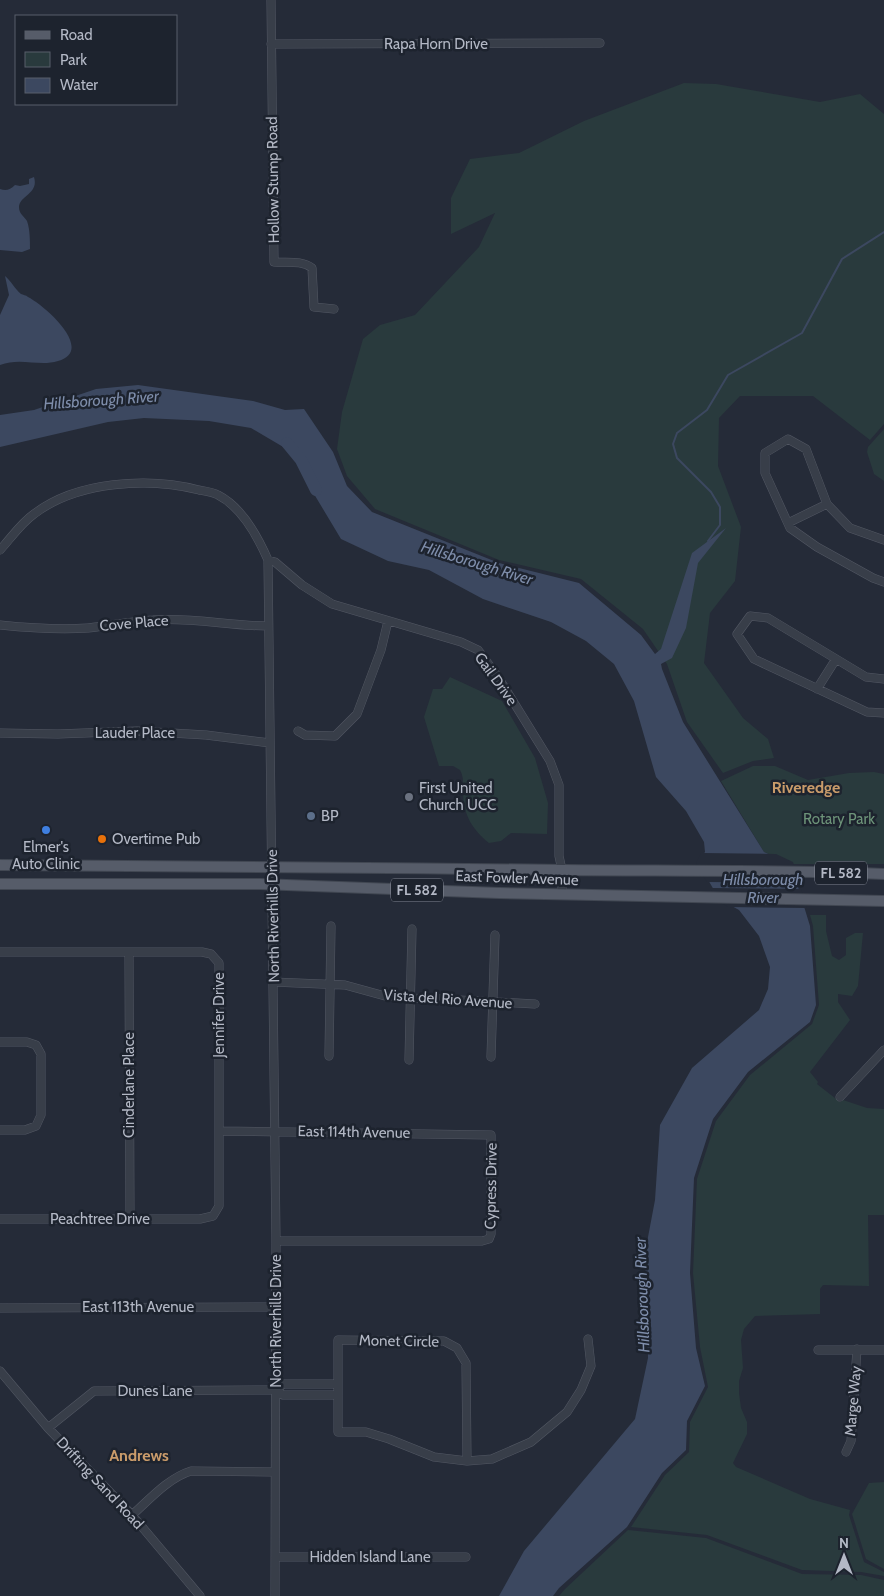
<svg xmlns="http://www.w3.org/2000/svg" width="884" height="1596" font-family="Cabin,sans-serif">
<rect width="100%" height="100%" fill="#252b38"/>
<!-- green -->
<path fill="#293a3d" d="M684 83 716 84 820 102 860 94 884 114V424L870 440 813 396H740L719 418 718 466 741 527 735 581 710 613 704 663 743 718 768 739 774 758 753 761 723 773 687 722 667 664 643 629 581 579 499 560 375 509 347 476 337 449 342 412 363 339 380 325 415 315 479 247 495 213 451 234V198L470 159 519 153 584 121Z
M884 429V481L874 474 867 452 868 447Z
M450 677 502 701 535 758 548 803 547 834 511 833 501 841 489 843C472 829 464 816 463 793 463 785 464 777 460 770L453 766H439L424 717 433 689H442Z
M753 766H775L808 780 849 773 874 772 884 774V864H791L764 852 721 781Z
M810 915H826V931L832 956 839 960 846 955V938L855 933H863L858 986 852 996 838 994V1002L850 1020 810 1072 818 1082 817 1084 840 1102 843 1100 867 1108 884 1109V1215H868L869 1286 823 1285 820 1289V1314L755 1316 744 1329 741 1340 743 1368 739 1381V1393L741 1408 747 1422V1434L733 1463 736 1467 810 1499 850 1510 849 1515 864 1562 884 1572V1576L861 1572 802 1570 707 1535 631 1527 665 1475 689 1452 690 1422 708 1387 700 1347 693 1273 697 1179 716 1121 750 1075 812 1024 819 1005 813 926Z
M884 1482V1569L866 1559 852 1514 869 1483Z
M628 1530 706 1538 802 1574 861 1575 884 1580V1596H559L565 1589Z"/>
<!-- water -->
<path fill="#3c4860" d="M34 177C39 194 20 195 19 207 19 214 24 216 27 221 30 229 30 241 30 249L22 252 0 250V189C6 191 10 190 15 185L20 186 29 184V179Z
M5 276C11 281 15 289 21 294 23 295 26 295 28 297 44 305 96 350 58 361 39 367 21 357 0 365V315L9 295Z
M138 385 253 401 285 410 304 409 333 452 347 486 372 512 499 563 579 583 641 635 655 654 661 649 692 553 726 528 698 563 686 628 672 658 661 664 662 669 683 722 764 852 791 864 810 926 816 1005 810 1022 748 1072 713 1119 694 1178 690 1273 696 1348 705 1386 687 1421 686 1450 662 1473 627 1527 559 1588 553 1596H499L524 1551 635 1419 648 1358 645 1253 655 1200 660 1125 692 1068 759 1010 768 989 770 967 759 936 739 910 719 899 698 862 705 852 704 842 686 811 656 777 634 701 614 664 586 641 551 622 483 599 429 570 388 561 341 539 311 489 307 461 251 428 209 421 144 418 108 422 0 447V415L34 410 96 389Z"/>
<!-- pier -->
<path fill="#252b38" d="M701 853 776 854 793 862 800 883 707 882 696 863Z
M710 888 801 889 807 908 728 907 717 901Z"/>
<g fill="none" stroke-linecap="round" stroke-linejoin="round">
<!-- stream -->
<path stroke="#3c4860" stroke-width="2" d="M708 541 720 525V507L711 492 677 458 673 444 677 433 707 410 728 375 802 333 842 259 884 232"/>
<!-- river -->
<path stroke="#3c4860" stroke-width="12" d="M287 443 301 460 316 490"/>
<!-- minor casing -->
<g stroke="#535864" stroke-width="9">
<path id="minor" d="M271 0 274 262C287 263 302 260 312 268L314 307 334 309
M271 44 600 43
M788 523 827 504
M884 540 850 528 827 504 806 449 788 439 765 453V473L790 528 817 547 873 578 884 582
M0 550C11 538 21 523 34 514 77 481 149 477 199 490 205 491 213 492 218 495 242 507 258 537 268 560L276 1241 275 1596
M268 560 275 562 302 585 332 604 461 642 478 650 498 677 550 761 559 785V856L562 870V895
M0 625C29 628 59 630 88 628 110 626 131 621 153 620 192 617 230 626 268 626
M884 679 866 677 768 618 750 616 737 634 754 659 867 712 884 713
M817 689 836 659
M298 731 305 735 335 736 357 714 381 650 388 621
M0 733 58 734 137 731 206 735 270 743
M0 952H202L211 954 219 963V1206L213 1216 200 1219H0
M129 952 130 1219
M273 982 345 985 385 996 535 1004
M0 1042H27L36 1045 41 1054V1115L36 1126 25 1130H0
M329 1056 331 926
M491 1057 495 935
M409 1060 412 929
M840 1097 884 1050
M220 1131 491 1135V1234L489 1239 482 1241H276
M0 1308 275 1307
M818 1350H884
M0 1371 48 1428 132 1515 200 1596
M276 1390 283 1384H338
M48 1428 94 1391 276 1390 283 1395H338
M846 1452 851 1441 857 1349
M467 1461 466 1363 457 1348 444 1341 338 1340V1432H366L389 1439 434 1457 467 1461 492 1459 531 1442 567 1412 581 1390 591 1366 588 1339
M132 1515C149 1500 168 1478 191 1471L275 1472
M275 1557H466"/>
</g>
<!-- major casing -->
<g stroke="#414752" stroke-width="12">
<path id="major" d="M0 865C188 865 376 868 564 870 671 871 777 870 884 874
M0 884H260L499 893 884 901"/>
</g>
<!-- minor -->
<use href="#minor" stroke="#383e49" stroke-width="8"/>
<!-- major -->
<use href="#major" stroke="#565c69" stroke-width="10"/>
</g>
<!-- markers -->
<circle fill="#6b7280" stroke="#1d232e" stroke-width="2" cx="409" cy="797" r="5"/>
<circle fill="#5c6f8a" stroke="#1d232e" stroke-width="2" cx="311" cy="816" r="5"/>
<circle fill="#3f7fe0" stroke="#1d232e" stroke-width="2" cx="46" cy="830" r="5"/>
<circle fill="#e8710a" stroke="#1d232e" stroke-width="2" cx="102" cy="839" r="5"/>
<g text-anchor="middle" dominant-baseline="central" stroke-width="5" stroke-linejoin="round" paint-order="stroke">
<!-- shield labels -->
<g fill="#1d232e" stroke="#868b98" stroke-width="1">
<rect x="815" y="861.5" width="52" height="23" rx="4"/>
<rect x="391" y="878.5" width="52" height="23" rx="4"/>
</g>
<g font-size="14" font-weight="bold" fill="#b3b8c5">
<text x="841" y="873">FL 582</text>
<text x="417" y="890">FL 582</text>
</g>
<!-- street labels -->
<g font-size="15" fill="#b3b8c5" stroke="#1d232e">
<text x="436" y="44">Rapa Horn Drive</text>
<text transform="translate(273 180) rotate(-91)">Hollow Stump Road</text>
<text transform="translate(134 623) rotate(-5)">Cove Place</text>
<text transform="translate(496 679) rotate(54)">Gail Drive</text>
<text x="135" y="733">Lauder Place</text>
<text transform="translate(517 878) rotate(2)">East Fowler Avenue</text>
<text transform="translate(273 916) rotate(-91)">North Riverhills Drive</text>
<text transform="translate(448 999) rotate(4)">Vista del Rio Avenue</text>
<text transform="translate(219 1015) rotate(-90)">Jennifer Drive</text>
<text transform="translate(129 1085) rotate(-90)">Cinderlane Place</text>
<text transform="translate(354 1132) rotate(1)">East 114th Avenue</text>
<text transform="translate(491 1186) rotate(-89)">Cypress Drive</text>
<text x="100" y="1219">Peachtree Drive</text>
<text x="138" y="1307">East 113th Avenue</text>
<text transform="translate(276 1321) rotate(-90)">North Riverhills Drive</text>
<text transform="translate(399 1341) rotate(1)">Monet Circle</text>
<text x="155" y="1391">Dunes Lane</text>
<text transform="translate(853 1401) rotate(-85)">Marge Way</text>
<text transform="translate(100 1483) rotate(47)">Drifting Sand Road</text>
<text x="370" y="1557">Hidden Island Lane</text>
</g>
<!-- poi labels -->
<g font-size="15" fill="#b3b8c5" stroke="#1d232e" text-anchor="start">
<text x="419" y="788">First United<tspan x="419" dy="17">Church UCC</tspan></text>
<text x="321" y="816">BP</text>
<text x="112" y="839">Overtime Pub</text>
<text x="46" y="847" text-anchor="middle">Elmer's<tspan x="46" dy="17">Auto Clinic</tspan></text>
</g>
<!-- park labels -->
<g font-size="15" fill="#6d9379" stroke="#1d232e">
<text x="839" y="819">Rotary Park</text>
</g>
<!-- water labels -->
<g font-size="16" font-style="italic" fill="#7e8daa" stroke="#1d232e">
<text transform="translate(101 400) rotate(-4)">Hillsborough River</text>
<text transform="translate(477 563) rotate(17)">Hillsborough River</text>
<text x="763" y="879">Hillsborough<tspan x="763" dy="18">River</tspan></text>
<text transform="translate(642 1295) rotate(-92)">Hillsborough River</text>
</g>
<!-- neighbourhood labels -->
<g font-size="16" font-weight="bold" fill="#c99b6a" stroke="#1d232e">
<text x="806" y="787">Riveredge</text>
<text x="139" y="1455">Andrews</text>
</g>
</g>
<!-- legend -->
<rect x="15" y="15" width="162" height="90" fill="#1d232e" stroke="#595f6a"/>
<rect x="25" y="31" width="25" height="8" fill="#565c69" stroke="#595f6a"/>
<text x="60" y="40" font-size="15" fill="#b3b8c5">Road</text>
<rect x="25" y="52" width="25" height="15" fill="#293a3d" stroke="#595f6a"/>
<text x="60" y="65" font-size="15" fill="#b3b8c5">Park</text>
<rect x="25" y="78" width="25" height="15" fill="#3c4860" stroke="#595f6a"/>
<text x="60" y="90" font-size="15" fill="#b3b8c5">Water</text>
<!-- north arrow -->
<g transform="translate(844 1556)" stroke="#1d232e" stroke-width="4" paint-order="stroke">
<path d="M0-4L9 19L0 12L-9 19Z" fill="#b3b8c5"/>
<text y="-8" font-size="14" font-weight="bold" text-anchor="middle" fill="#b3b8c5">N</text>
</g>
</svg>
